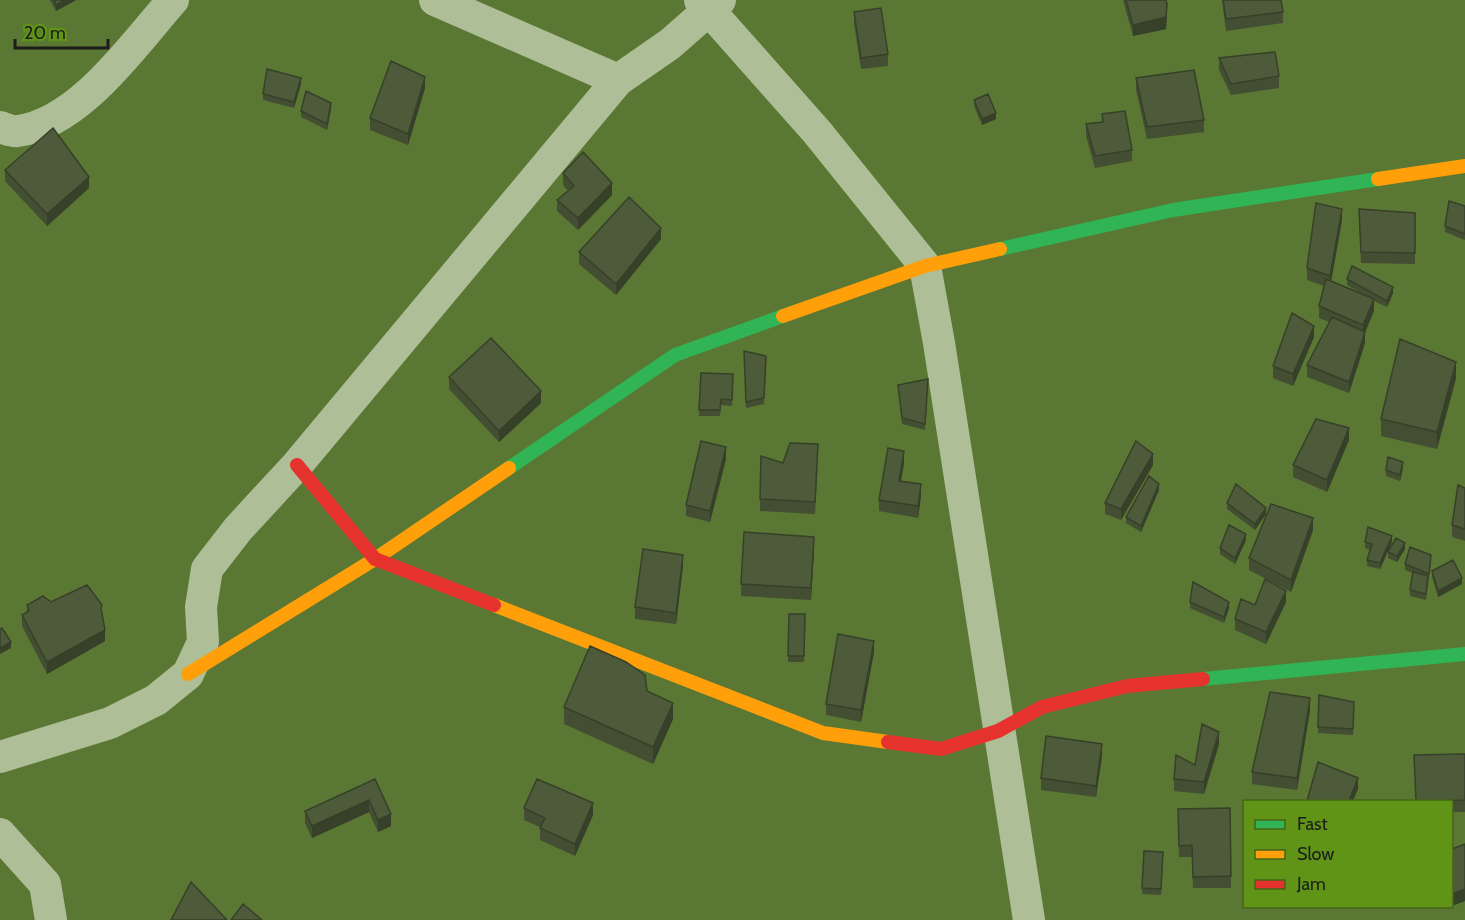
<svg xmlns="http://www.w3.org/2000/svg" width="1465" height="920" font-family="Cabin,sans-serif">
<rect width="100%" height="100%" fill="#5a7733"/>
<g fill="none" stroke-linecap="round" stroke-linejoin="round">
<!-- street -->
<path stroke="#aebe97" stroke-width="32" d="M435 0 618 80
M700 0 817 132 925 266 939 343 1029 920
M0 127C6 129 12 132 18 131 80 123 134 44 173 0
M0 757 110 723 156 700 188 674 203 642 201 607 207 569 238 529 297 465 618 80 670 44 720 0
M0 834 45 884 51 920"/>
<!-- fast -->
<path stroke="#30b455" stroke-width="14" d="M1000 249 1173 210 1378 179
M509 468 675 355 783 316
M1203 679 1465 654"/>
<!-- slow -->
<path stroke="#ff9f0a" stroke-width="14" d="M1378 179 1465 166
M783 316 925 266 1000 249
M494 605 823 733 888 742
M188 674 375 559 509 468"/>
<!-- jam -->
<path stroke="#e5322d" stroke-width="14" d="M297 465 375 559 494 605
M888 742 941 749 998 731 1042 707 1127 686 1203 679"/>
</g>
<!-- wall -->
<path fill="#434e32" d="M50 0H76L56 11Z
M1123 0H1166L1167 16 1166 29 1133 36Z
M1222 0H1281L1283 12V23L1226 31Z
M854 12 888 54V66L861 69 854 23Z
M1219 58 1279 76V88L1231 95 1219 70Z
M1136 78 1204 120V132L1147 139 1136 90Z
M301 84 294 108 263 100V94Z
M425 88 408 145 370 130V118Z
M974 100 996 119 982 125 974 106Z
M331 109 327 130 301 117V111Z
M1102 114 1132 150V161L1095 168 1086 136V124L1102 122Z
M5 170 89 188 47 226 5 181Z
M563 173 612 195 578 230 557 211V200L568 191 563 185Z
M1465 206V240L1445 232V226Z
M1359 209 1415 213V264L1361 263Z
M1342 220 1331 281 1363 294 1347 285V279L1393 293 1387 307 1374 301V311L1365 332V343L1349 393 1307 377V365L1329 322 1319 318V306L1324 286 1307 280V268Z
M661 239 616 295 579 264V252Z
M1314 337 1293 386 1273 378V366Z
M744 351 766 356 764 404 746 408Z
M701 373 733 374 732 406 721 405 720 416H699Z
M449 377 541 403 499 442 449 389Z
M1456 378 1437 449 1381 436V419Z
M898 385H928L925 430 902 424Z
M1349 440 1327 492 1293 477V465Z
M818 456 815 514 760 511V499L783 463Z
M726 459 710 522 686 516V505Z
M904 463 901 481 921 496 918 518 879 511V500Z
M1153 465 1121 520 1105 514V503Z
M1403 468 1400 481 1386 476V470Z
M1465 488V541L1452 537V525Z
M1159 490 1141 532 1126 523V517Z
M1227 503 1266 514 1255 530 1227 509Z
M1313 530 1291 592 1249 570V558Z
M1246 540 1235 564 1220 554V548Z
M1365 542H1392L1380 569 1367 566V560L1370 550 1365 548Z
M814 549 811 600 741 596V584Z
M1405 549 1397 562 1388 558V552Z
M1431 561 1426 600 1410 596V590L1413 573 1405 570V564Z
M683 566 676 624 635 619V607Z
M1432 571 1462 584 1438 597 1432 577Z
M51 602 102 615 105 641 47 674 22 626V615L27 612V605Z
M1190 602 1229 608 1224 623 1190 608Z
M1286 602 1266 644 1235 630V619L1255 605Z
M789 614H805L804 662H788Z
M874 652 861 722 826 715V704Z
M1319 695 1354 702 1353 735 1318 733Z
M564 707 673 719 653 764 564 724Z
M1310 710 1297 790 1252 784V772Z
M1219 744 1204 794 1174 791V779L1195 765Z
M1465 754V812H1452V801H1416Z
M1102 756 1096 797 1041 790V778Z
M375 779 391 826 378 832 369 812 312 838 305 823V811Z
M524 808 593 815 575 856 540 840V827L524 820Z
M1230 808 1231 888H1193L1192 857H1179L1178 809Z
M1144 851 1163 852 1161 895 1142 894Z"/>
<!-- shaded-wall -->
<path fill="#374029" d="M65 0H76L56 11V5Z
M1167 4 1166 29 1133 36V25Z
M425 77V88L408 145V134Z
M301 78V84L294 108V102Z
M331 103V109L327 130V124Z
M996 113V119L982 125V119Z
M89 177V188L47 226V214Z
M612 183V195L578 230V218Z
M1342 209V220L1330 288V276Z
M661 228V239L616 295V284Z
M1393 287V293L1387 307V301Z
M1374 299V311L1363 337V325Z
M1314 326V337L1293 386V374Z
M1365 332V343L1349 393V382Z
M1456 362V378L1437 449V432Z
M541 391V403L499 442V431Z
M1349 428V440L1327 492V480Z
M726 447V459L710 522V511Z
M904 451V463L899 492V481Z
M1153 454V465L1121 520V509Z
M1403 462V468L1400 481V475Z
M921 484V496L918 518V506Z
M1159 484V490L1141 532V526Z
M1266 508V514L1255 530V524Z
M1313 518V530L1291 592V580Z
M1246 534V540L1235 564V558Z
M1392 536V542L1380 569V563Z
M814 537V549L811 600V588Z
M1405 543V549L1397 562V556Z
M683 555V566L676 624V613Z
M1462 578V584L1438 597V591Z
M1286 591V602L1266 644V632Z
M1229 602V608L1224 623V617Z
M105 630V641L47 674V662Z
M874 641V652L861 722V710Z
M11 642V648L0 654V648Z
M1310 698V710L1297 790V778Z
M673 703V719L653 764V747Z
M1219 732V744L1204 794V782Z
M1102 744V756L1096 797V786Z
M1358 778V789L1353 801H1349Z
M369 800V812L312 838V826Z
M593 803V815L575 856V844Z
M391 814V826L378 832V820Z
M1465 889V901L1452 906V894Z"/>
<!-- building -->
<path fill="#4e5b3a" stroke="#374029" stroke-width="1.5" d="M54 0H65L56 5Z
M1126 0H1166L1167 4 1166 17 1133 25Z
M1223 0H1281L1283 12 1226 19Z
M881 8 888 54 861 58 854 12Z
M1275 52 1279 76 1231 84 1219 58Z
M391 61 425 77 408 134 370 118Z
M267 69 301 78 294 102 263 94Z
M1194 70 1204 120 1147 127 1136 78Z
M306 91 331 103 327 124 301 111Z
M988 94 996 113 982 119 974 100Z
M1125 111 1132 150 1095 156 1086 124 1103 122 1102 114Z
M53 128 89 177 47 214 5 170Z
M583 152 612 183 578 218 557 200 574 186 563 173Z
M629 197 661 228 616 284 579 252Z
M1449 201 1465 206V234L1445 226Z
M1316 203 1342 209 1330 276 1307 268Z
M1359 209 1415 213V253L1361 252Z
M1352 266 1393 287 1387 301 1347 279Z
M1326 279 1374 299 1363 325 1319 306Z
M1292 313 1314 326 1293 374 1273 366Z
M1332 317 1365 332 1349 382 1307 365Z
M491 338 541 391 499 431 449 377Z
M1400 339 1456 362 1437 432 1381 419Z
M744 351 766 356 764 398 746 402Z
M701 373 733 374 732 400 721 399 720 410H699Z
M928 379 925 424 902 418 898 385Z
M1316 419 1349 428 1327 480 1293 465Z
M701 441 726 447 710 511 686 505Z
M1136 441 1153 454 1121 509 1105 503Z
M790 443 818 444 815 502 760 499 761 456 783 463Z
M888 448 904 451 899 481 921 484 918 506 879 500Z
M1388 457 1403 462 1400 475 1386 470Z
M1149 476 1159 484 1141 526 1126 517Z
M1236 484 1266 508 1255 524 1227 503Z
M1458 485 1465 488V529L1452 525Z
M1271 504 1313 518 1291 580 1249 558Z
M1229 525 1246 534 1235 558 1220 548Z
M1368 527 1392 536 1380 563 1367 560 1372 544 1365 542Z
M744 532 814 537 811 588 741 584Z
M1396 538 1405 543 1397 556 1388 552Z
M1410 547 1431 555 1429 574 1405 564Z
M643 549 683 555 676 613 635 607Z
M1453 560 1462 578 1438 591 1432 571Z
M1413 572 1428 576 1426 594 1410 590Z
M1265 579 1286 591 1266 632 1235 619 1241 599 1255 605Z
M1193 582 1229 602 1224 617 1190 602Z
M87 585 102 605 101 608 105 630 47 662 22 615 29 611 27 605 43 596 51 602Z
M789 614H805L804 656H788Z
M2 628 11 642 0 648V629Z
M838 634 874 641 861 710 826 704Z
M590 646 626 662 645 675 647 691 673 703 653 747 564 707Z
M1270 692 1310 698 1297 778 1252 772Z
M1319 695 1354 702 1353 729 1318 727Z
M1202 724 1219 732 1204 782 1174 779 1176 755 1195 765Z
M1046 736 1102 744 1096 786 1041 778Z
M1465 754V800L1416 801 1414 755Z
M1318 762 1358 778 1349 801H1307Z
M375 779 391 814 378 820 369 800 312 826 305 811Z
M537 779 593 803 575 844 540 828 545 818 524 808Z
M1230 808 1231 876 1193 877 1192 845 1179 846 1178 809Z
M1465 844V889L1452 894V849Z
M1144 851 1163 852 1161 889 1142 888Z
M191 882 227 920H171Z
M243 904 262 920H231Z"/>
<!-- legend -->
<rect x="1243" y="800" width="210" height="108" fill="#5f9416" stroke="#456419" stroke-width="1.5"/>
<rect x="1255" y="820" width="30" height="9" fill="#30b455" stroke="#456419" stroke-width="1.5"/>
<text x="1297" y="830" font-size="18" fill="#1d1d1d">Fast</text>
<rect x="1255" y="850" width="30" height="9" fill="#ff9f0a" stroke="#456419" stroke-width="1.5"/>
<text x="1297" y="860" font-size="18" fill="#1d1d1d">Slow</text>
<rect x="1255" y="880" width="30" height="9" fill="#e5322d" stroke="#456419" stroke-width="1.5"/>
<text x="1297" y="890" font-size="18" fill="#1d1d1d">Jam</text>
<!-- scale -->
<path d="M15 39v9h93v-9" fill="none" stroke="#1d1d1d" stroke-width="3"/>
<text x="24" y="39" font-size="18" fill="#1d1d1d" stroke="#5f9416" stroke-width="4.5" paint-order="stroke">20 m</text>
</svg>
